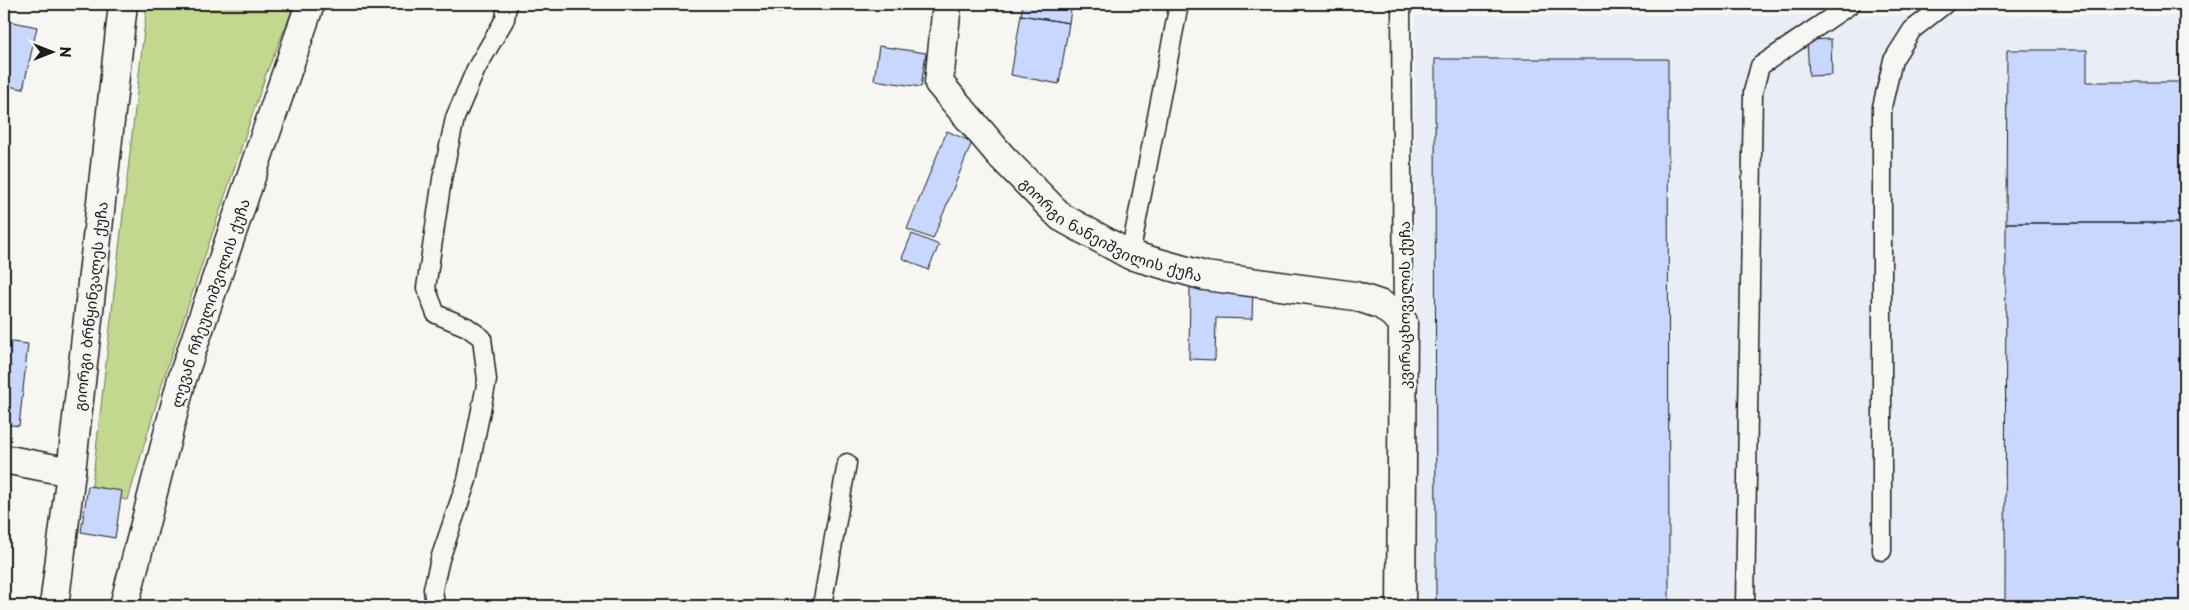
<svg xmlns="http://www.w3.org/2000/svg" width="2189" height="610" font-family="'Playpen Sans','Noto Sans Georgian',sans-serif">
<rect width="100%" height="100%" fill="#f6f6f2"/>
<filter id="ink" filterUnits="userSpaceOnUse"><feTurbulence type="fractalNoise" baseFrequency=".02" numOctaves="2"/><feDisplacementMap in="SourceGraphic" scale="10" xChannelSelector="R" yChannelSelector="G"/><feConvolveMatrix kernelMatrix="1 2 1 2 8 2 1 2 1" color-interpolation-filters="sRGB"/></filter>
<g filter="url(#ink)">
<!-- built -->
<path fill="#e8edf6" d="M1415 15 2185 16V606H1414Z"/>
<!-- green -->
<path fill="#c2d88e" stroke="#6f7a55" d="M147 4H295L266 74 165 374 128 500 91 494Z"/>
<!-- building -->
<path fill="#c8d7fe" stroke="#1c1c1c" d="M757 4H782L780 13 756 7Z
M1023 4H1072L1069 23 1021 15Z
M1021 15 1069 23 1059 84 1011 75Z
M4 20 37 27 23 89 4 85Z
M1831 39 1832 75 1809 76 1807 40Z
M879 46 926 53 921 87 874 80Z
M2007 50H2087V82H2185V223H2006Z
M1435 59H1668L1669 606H1436Z
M947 131 972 142 933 239 907 229Z
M2006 223H2185V606H2005Z
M912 234 939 245 928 270 902 258Z
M1190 286 1253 288 1252 319 1216 318 1215 360 1189 359Z
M4 341 28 344 19 426 4 424Z
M88 486 122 491 115 538 81 532Z"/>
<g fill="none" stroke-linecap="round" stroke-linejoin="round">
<!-- lane casing -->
<g stroke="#1c1c1c" stroke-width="21">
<path id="lane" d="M1401 4 1403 322
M1130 255 1179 4
M1882 551V107L1893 60 1912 30 1945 4
M435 606 433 589 440 559 467 480 487 380 482 338 467 327 436 314 426 288 442 179 455 118 476 69 505 19 507 4
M822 606 847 463
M1745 606 1753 92 1760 66 1851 4"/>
</g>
<!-- street casing -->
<g stroke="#1c1c1c" stroke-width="31">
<g id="street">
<path id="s1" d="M947 4 939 83 1001 156 1061 217 1130 255 1205 276 1355 296 1382 305 1403 322 1401 606"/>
<path d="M4 459 71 472"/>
<path id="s2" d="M124 606 182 379 310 4"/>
</g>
</g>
<!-- secondary casing -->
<g stroke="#1c1c1c" stroke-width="31">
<g id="secondary">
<path id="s3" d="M54 606 71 472 123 4"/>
</g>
</g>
<!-- lane -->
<use href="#lane" stroke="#f6f6f2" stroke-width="18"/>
<!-- street -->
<use href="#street" stroke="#f6f6f2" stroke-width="28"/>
<!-- secondary -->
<use href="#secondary" stroke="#f6f6f2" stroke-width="28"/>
</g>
</g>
<g text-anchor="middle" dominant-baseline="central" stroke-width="5" stroke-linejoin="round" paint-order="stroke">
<!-- street labels -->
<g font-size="15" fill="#1c1c1c" stroke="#f6f6f2">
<text stroke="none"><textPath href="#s1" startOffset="311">გიორგი ნანეიშვილის ქუჩა</textPath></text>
<text stroke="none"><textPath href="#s2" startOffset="315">ლევან რჩეულიშვილის ქუჩა</textPath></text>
<text stroke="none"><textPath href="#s3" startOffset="302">გიორგი ბრწყინვალეს ქუჩა</textPath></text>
<text transform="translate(1403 305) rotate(-90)">კვირაცხოველის ქუჩა</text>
</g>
</g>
<!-- margin -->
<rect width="2189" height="610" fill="none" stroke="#f6f6f2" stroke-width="20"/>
<rect x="10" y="10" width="2169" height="590" fill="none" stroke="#1c1c1c" stroke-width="2" filter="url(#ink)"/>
<!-- north arrow -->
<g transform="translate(52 52) rotate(90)" stroke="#f6f6f2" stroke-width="4" paint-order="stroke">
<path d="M0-4L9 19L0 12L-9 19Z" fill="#1c1c1c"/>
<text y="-8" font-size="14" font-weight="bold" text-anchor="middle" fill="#1c1c1c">N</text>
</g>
</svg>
